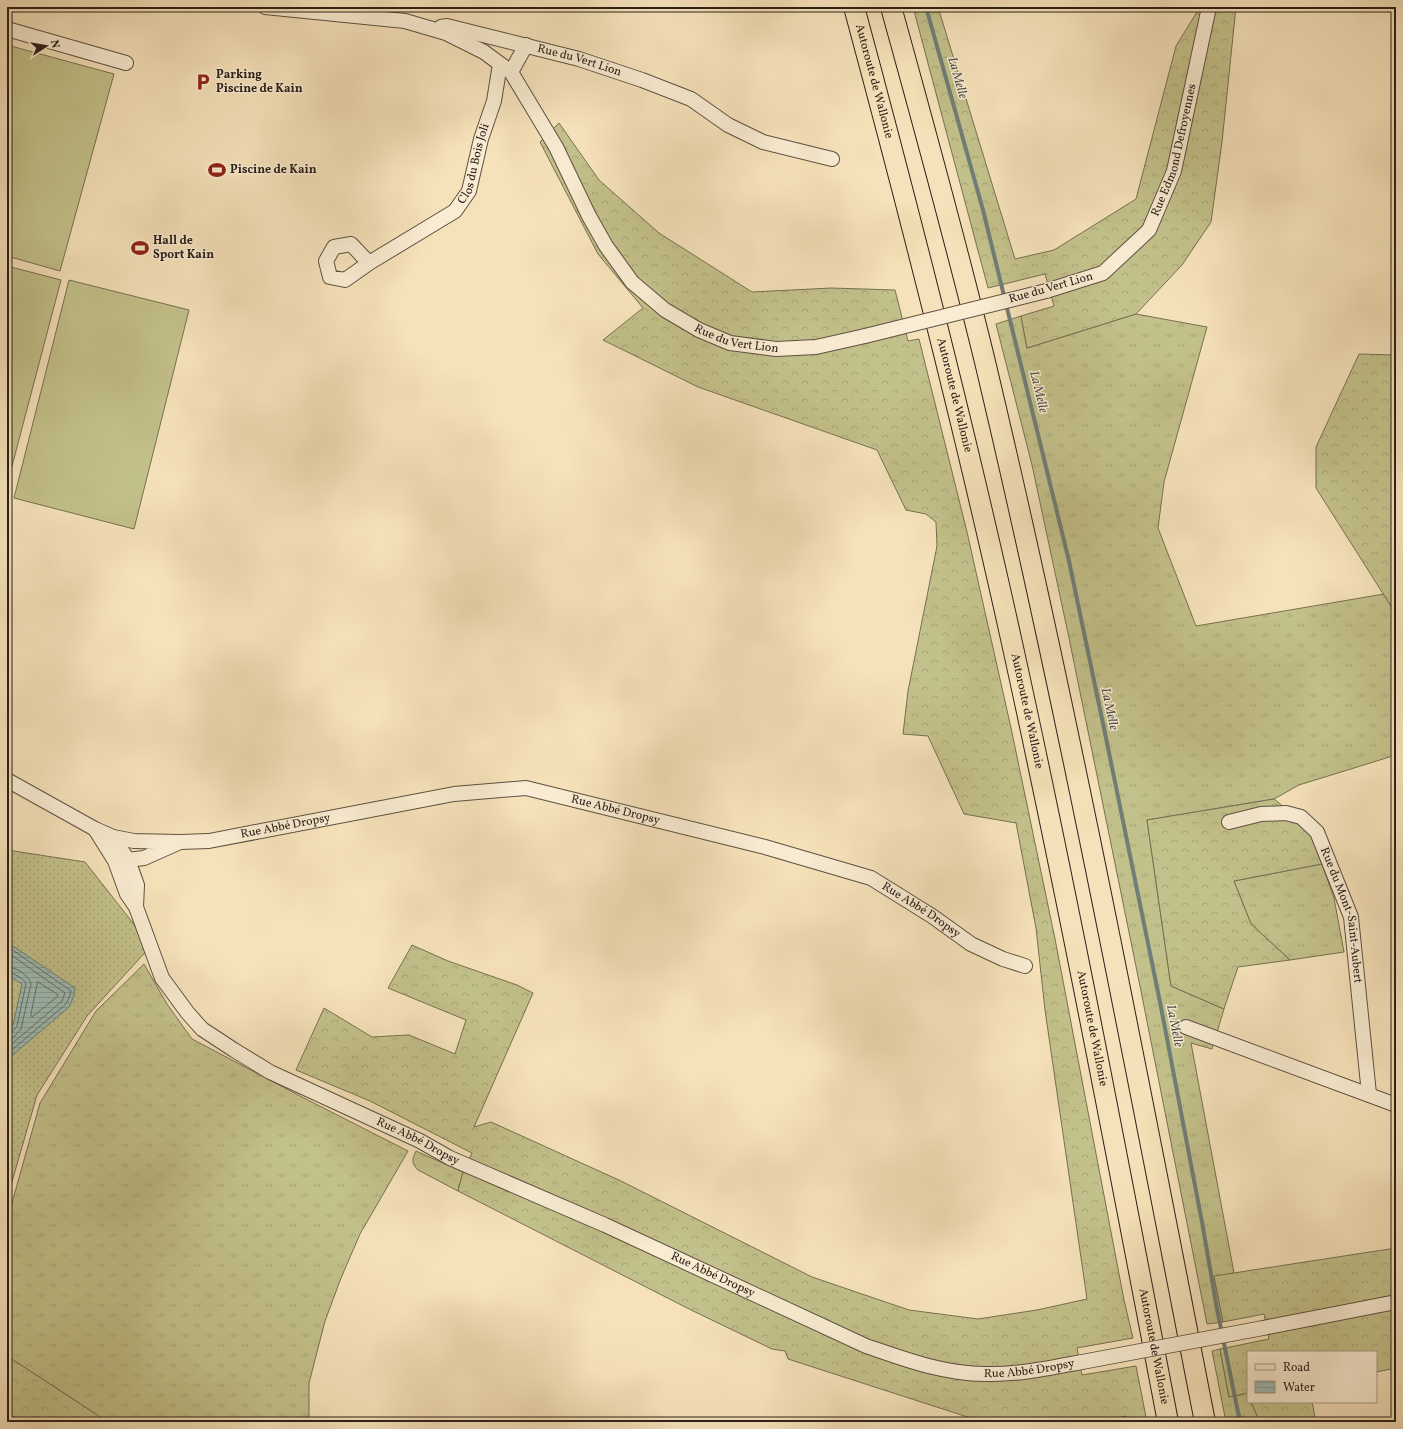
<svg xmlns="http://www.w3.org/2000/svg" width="1403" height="1429" font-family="Vollkorn,serif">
<defs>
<pattern id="grass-tufts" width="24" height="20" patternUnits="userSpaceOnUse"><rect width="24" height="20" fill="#c3c18b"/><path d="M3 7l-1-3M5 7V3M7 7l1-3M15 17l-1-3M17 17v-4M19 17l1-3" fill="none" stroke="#a8a677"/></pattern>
<pattern id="forest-crowns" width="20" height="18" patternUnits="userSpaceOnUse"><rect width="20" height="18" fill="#c3c18b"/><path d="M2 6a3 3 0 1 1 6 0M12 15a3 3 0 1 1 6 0" fill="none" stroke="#a8a677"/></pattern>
<pattern id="garden-dots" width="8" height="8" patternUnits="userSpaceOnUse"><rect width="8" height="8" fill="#c3c18b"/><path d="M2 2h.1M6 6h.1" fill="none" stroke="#a8a677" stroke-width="1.8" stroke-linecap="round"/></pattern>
<pattern id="water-rules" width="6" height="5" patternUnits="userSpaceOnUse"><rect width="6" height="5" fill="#9ebdb5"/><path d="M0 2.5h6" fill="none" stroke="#88a29b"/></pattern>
</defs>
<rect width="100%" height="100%" fill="#f6e2ba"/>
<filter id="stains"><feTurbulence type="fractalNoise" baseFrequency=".005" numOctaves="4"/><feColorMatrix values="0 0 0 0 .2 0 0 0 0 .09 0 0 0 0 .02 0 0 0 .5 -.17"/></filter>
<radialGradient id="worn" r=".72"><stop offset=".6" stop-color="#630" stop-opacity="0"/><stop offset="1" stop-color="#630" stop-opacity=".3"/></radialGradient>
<!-- grass -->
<path fill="url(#grass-tufts)" stroke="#777052" d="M1136 314 1207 327 1164 482 1158 528 1196 626 1384 594 1396 614V755L1299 785 1274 799 1147 820 1171 986 1224 1009 1212 1049 1191 1043 1234 1273 1214 1277 1223 1322 1207 1324 1141 991 1069 638 1032 465 996 324 1021 316 1027 348Z
M1322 864 1334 898 1344 952 1290 960 1251 924 1234 881Z
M144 964 167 1004 192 1039 300 1096 408 1151 360 1234 341 1278 325 1321 309 1383V1422H108L7 1356V1266L10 1210 40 1103 96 1011Z
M416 1151 463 1172 458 1191 418 1170C411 1163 412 1159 416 1151Z
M1220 1349 1229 1397 1247 1393 1248 1402H1251L1260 1422H1226L1212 1351Z"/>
<!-- forest -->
<path fill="url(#forest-crowns)" stroke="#777052" d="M913 7H938L1015 259 1054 250 1136 199 1176 46 1200 7H1236L1222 142 1211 222 1182 265 1136 314 1027 348 1021 316 1054 306 1045 274 988 288Z
M559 123 599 180 659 233 752 292 831 288 895 290 908 341 919 339 967 532 1011 728 1055 939 1124 1300 1133 1338 1077 1348 1082 1375 1136 1366 1147 1422H1127L1126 1416 1097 1422H983L788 1359 785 1351 772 1349 689 1309 458 1191 463 1172 472 1153 370 1101 296 1070 324 1008 372 1037 409 1035 455 1054 466 1020 388 988 412 945 448 961 517 985 533 993 474 1127 491 1122 621 1181 812 1277 909 1310 978 1319 1037 1310 1087 1299 1045 1010 1036 928 1016 823 964 814 928 736 903 734 908 691 937 546 936 522 926 514 906 510 877 450 698 387 603 340 643 308 598 254 540 142Z
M1359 354 1396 355V614L1316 488V447Z
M1274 799 1300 820 1311 835 1322 864 1234 881 1251 924 1290 960 1238 967 1224 1009 1171 986 1147 820Z
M1396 1248V1368L1376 1372V1352H1248V1395L1247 1393 1229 1397 1220 1349 1269 1339 1264 1314 1223 1322 1214 1276Z
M7 1356 108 1422H7Z
M1251 1402H1312L1316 1422H1260Z"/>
<!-- garden -->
<path fill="url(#garden-dots)" stroke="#777052" d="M7 850 85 862 151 946 87 1016 37 1095 9 1192 7 1223Z"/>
<!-- pitch -->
<path fill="#c3c18b" stroke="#777052" d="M7 45 114 74 60 271 7 256Z
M7 266 61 280 7 485Z
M69 280 189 310 134 529 14 498Z"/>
<!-- water -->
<path fill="url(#water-rules)" stroke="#707e77" d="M7 942 75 988 74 996 69 1007 7 1060V1031L13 1025 22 984 7 975Z"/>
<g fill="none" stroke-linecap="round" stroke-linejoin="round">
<!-- shore -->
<path stroke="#646e67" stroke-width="1" d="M7 946 71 991 70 995 66 1004 7 1054
M7 952 65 993 62 1001 7 1048
M7 967C16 967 29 975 31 984L21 1029 14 1037 7 1038
M7 972C13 973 24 978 26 984L17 1026 11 1033H7
M38 982 57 994 58 996 32 1017 31 1015Z"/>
<!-- stream -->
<path stroke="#707e77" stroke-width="4" d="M926 7 983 210 1069 561 1106 738 1160 1002 1202 1222 1217 1309 1240 1422"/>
<!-- minor casing -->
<g stroke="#5e5041" stroke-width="16">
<g id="minor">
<path id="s1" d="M265 7 405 21 446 33 484 52 511 72 556 147 589 216 606 246 632 282 665 310 699 330 730 343 776 349 816 347 865 336"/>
<path id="s2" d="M441 27 447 26 579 59 642 80 691 99 728 125 763 142 832 159"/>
<path d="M7 29 126 63"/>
<path d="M511 72 526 45"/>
<path id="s3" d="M369 263 351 244 334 247 326 261 330 277 345 280 369 263 455 211 469 191 481 139 494 101 500 64"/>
<path id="s4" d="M1046 291 1103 273 1149 230 1174 171 1209 7"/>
<path d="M7 780 95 829 113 837 128 860 137 885 136 907"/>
<path id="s5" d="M1229 822 1261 814 1286 813 1301 817 1317 832 1351 917 1369 1094"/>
<path id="s6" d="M95 829 115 861 127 894 136 907 162 978 187 1012 202 1029 234 1050 270 1072 420 1141 450 1158 605 1225 866 1346C904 1359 943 1374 985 1374 1017 1375 1050 1368 1082 1362"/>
<path d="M113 837 134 841 180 842 144 858 119 861"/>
<path id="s7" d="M180 842 209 841 454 794 526 788 765 847 871 878 932 916 971 944 1003 959 1025 966"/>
<path d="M1186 1027 1396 1105"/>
<path d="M1263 1328 1396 1302"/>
</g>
</g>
<!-- highway casing -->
<g stroke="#2b2019" stroke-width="22">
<g id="highway">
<path id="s8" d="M854 7C911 218 965 430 1012 643 1069 902 1118 1162 1168 1422"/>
<path d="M891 7C924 126 957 246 986 366 1069 716 1136 1069 1205 1422"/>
</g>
</g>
<!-- minor -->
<use href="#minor" stroke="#f9ecd2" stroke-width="14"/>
<!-- highway -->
<use href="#highway" stroke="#f6e2ba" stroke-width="20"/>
<!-- minor-bridge casing -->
<g stroke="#5e5041" stroke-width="16" stroke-linecap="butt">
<path id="minor-bridge" d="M865 336 1046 291
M1082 1362 1263 1328"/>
</g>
<!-- minor-bridge -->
<use href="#minor-bridge" stroke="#f9ecd2" stroke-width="14"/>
</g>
<!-- icons -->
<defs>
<g id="parking-bare" transform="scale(1.38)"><path d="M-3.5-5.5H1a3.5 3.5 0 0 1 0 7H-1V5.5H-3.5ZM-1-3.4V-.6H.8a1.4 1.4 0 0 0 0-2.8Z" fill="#8f2418" stroke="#f9ecd2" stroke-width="2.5" paint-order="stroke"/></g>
<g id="stadium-bare" transform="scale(1.38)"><path d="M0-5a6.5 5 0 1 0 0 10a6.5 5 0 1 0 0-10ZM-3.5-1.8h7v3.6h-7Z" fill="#8f2418" stroke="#f9ecd2" stroke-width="2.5" paint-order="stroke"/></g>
</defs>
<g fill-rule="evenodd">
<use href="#parking-bare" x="203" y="82"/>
<use href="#stadium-bare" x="217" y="170"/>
<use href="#stadium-bare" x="140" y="248"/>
</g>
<g text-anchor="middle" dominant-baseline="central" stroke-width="3" stroke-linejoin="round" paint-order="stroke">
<!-- street labels -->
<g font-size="12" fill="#2b2019" stroke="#f9ecd2">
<text stroke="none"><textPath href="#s2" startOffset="143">Rue du Vert Lion</textPath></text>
<text stroke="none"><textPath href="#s8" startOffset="77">Autoroute de Wallonie</textPath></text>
<text stroke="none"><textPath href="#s4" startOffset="207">Rue Edmond Defroyennes</textPath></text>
<text stroke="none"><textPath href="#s3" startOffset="273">Clos du Bois Joli</textPath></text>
<text transform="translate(1051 288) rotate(-16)">Rue du Vert Lion</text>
<text stroke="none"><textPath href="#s1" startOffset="624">Rue du Vert Lion</textPath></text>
<text stroke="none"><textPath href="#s8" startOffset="401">Autoroute de Wallonie</textPath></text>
<text stroke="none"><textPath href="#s8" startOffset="725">Autoroute de Wallonie</textPath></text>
<text stroke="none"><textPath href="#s7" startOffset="443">Rue Abbé Dropsy</textPath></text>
<text stroke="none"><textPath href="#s7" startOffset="107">Rue Abbé Dropsy</textPath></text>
<text stroke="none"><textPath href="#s7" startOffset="767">Rue Abbé Dropsy</textPath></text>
<text stroke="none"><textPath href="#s5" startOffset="183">Rue du Mont-Saint-Aubert</textPath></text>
<text stroke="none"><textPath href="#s8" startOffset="1049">Autoroute de Wallonie</textPath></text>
<text stroke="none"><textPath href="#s6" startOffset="473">Rue Abbé Dropsy</textPath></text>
<text stroke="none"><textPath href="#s6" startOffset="797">Rue Abbé Dropsy</textPath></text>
<text stroke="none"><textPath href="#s8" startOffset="1373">Autoroute de Wallonie</textPath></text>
<text stroke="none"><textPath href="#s6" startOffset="1133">Rue Abbé Dropsy</textPath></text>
</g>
<!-- poi labels -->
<g font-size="12" font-weight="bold" fill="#2b2019" stroke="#f9ecd2" text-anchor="start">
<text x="216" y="75">Parking<tspan x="216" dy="14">Piscine de Kain</tspan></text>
<text x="230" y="170">Piscine de Kain</text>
<text x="153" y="241">Hall de<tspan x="153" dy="14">Sport Kain</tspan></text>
</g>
<!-- water labels -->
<g font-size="13" font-style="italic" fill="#4e4f48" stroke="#f9ecd2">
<text transform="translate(957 78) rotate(74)">La Melle</text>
<text transform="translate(1038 392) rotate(76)">La Melle</text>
<text transform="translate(1109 709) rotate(78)">La Melle</text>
<text transform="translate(1174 1026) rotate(79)">La Melle</text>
</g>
</g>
<!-- margin -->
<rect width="1403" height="1429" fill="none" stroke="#f6e2ba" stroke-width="24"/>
<rect x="8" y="8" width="1387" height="1413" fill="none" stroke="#2b2019" stroke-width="2"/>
<rect x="12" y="12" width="1379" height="1405" fill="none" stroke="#2b2019"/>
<!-- legend -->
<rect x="1247" y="1351" width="130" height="52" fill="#f9ecd2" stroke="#a79a88"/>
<rect x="1255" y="1364" width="20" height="6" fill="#f9ecd2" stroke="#a79a88"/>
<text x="1283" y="1371" font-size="12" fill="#2b2019">Road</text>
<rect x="1255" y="1381" width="20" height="12" fill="url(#water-rules)" stroke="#a79a88"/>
<text x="1283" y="1391" font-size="12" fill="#2b2019">Water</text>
<!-- north arrow -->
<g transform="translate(46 46) rotate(78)" stroke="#f9ecd2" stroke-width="3" paint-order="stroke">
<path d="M0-3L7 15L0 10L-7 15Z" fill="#2b2019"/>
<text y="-6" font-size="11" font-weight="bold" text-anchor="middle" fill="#2b2019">N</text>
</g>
<rect width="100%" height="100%" filter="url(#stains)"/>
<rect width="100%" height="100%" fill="url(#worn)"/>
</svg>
